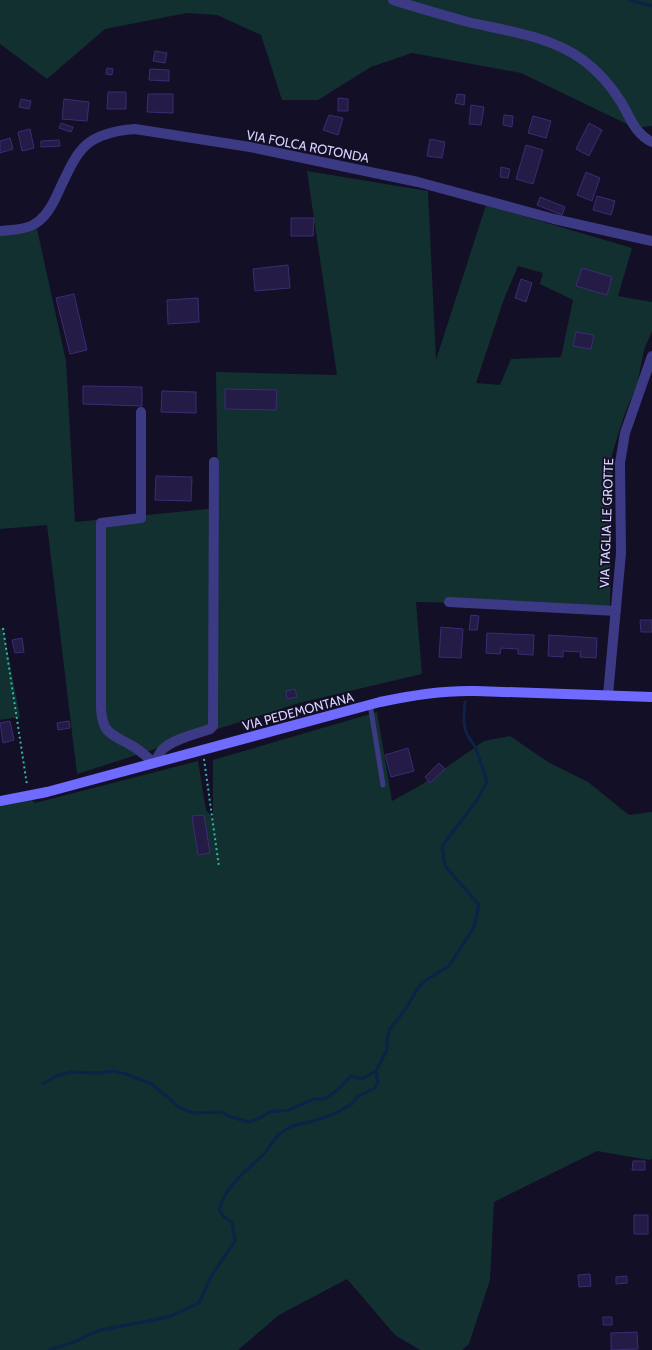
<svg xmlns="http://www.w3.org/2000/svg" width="652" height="1350" font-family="Cabin,sans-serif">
<rect width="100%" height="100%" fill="#130f26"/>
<!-- green -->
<path fill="#12302f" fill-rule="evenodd" d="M0 0H652V126L635 128 521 73 412 53 371 67 318 100H282L261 35 217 15 187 13 105 29 47 79 0 44Z
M307 171 428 191 436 360 486 205 632 248 618 296 652 302V331L644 350 637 385 625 413 612 454 610 606 416 602 422 674 299 703 77 774 47 525 0 529V235L37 229 66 361 75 522 218 508 216 372 337 375ZM518 266 543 273 540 284 573 300 561 357 511 359 500 385 476 383 504 299Z
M3 628 20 717 0 720V629Z
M377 712 392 801 421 785 484 741 510 736 548 762 588 782 629 815 652 812V1159L649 1160 597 1151 494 1202 490 1280 469 1344 462 1350H420L395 1335 347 1279 279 1315 238 1350H0V801L29 797 35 803 198 761 206 810 213 818V760Z"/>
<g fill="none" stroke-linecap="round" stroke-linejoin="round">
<!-- stream -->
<path stroke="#0c2248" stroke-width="3" d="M629 0 652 6
M43 1084 56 1076 70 1072 99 1073 113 1071 126 1074 152 1084 180 1108 193 1113 221 1112 231 1117 249 1122 258 1119 270 1112 289 1110 314 1099H324L335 1092 351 1076 362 1079 376 1071
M49 1350 74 1342 100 1330 154 1320 171 1316 199 1303 212 1275 235 1241 232 1222 224 1217 219 1209 226 1193 239 1177 264 1154 279 1134 292 1126 310 1122 334 1114 352 1104 358 1096 375 1088 378 1082 376 1071 387 1050V1040L389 1030 405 1010 416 991 423 982 449 966 474 927 479 905 445 866 442 846 477 800 487 782C484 771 480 760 476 749 474 744 471 741 468 736 462 726 464 713 465 702"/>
</g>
<!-- building -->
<path fill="#241b47" stroke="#3b2d73" d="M155 51 167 53 165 63 153 61Z
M107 68 113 69 112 75 106 74Z
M150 69 169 70V81L149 80Z
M108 92H126V109H107Z
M148 94H173V113L147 112Z
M457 94 465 95 464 105 455 103Z
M338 98 348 99V111H338Z
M21 99 31 101 29 109 19 107Z
M64 99 89 102 87 121 62 119Z
M471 105 484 107 481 125 469 124Z
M329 115 343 118 338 135 323 130Z
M504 115 513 116 512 127 503 125Z
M533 116 551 121 546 138 528 133Z
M61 123 73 127 71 132 59 128Z
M589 123 602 130 589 156 576 149Z
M30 129 34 148 22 151 18 132Z
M10 138 13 149 0 153V141Z
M430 139 445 142 442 158 427 156Z
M59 140 60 146 41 147V141Z
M526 145 543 150 533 184 516 179Z
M501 167 510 169 508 178 500 177Z
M586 172 600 178 592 201 577 195Z
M597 196 615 201 611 215 593 210Z
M540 197 565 207 562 215 537 205Z
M291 218H314L313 236H291Z
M288 265 290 288 255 291 253 269Z
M582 268 612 277 607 295 576 286Z
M521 279 532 283 526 302 515 298Z
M74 294 87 350 70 354 56 298Z
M198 298 199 322 168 324 167 300Z
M576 332 594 335 591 349 573 346Z
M83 386 142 387V406L83 404Z
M225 389 277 390 276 410 225 409Z
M162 391 196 392V413L161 412Z
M156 476 192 477 191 501 155 500Z
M471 615 479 616 477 630H469Z
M640 620H652V632H641Z
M441 627 463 629 461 658 439 657Z
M487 633 534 635 533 655 518 654V649L501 648 500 654 486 653Z
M549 635 597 638 596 658 580 657 581 652 563 651V657L548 656Z
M22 638 24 652 15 653 12 640Z
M295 689 297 697 287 699 286 691Z
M10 721 14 740 3 743 0 723Z
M69 721 70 728 58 730 57 723Z
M408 748 414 771 391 777 385 755Z
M439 763 445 769 430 783 425 777Z
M204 815 210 853 198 855 192 816Z
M633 1161H645V1170H632Z
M634 1215H648V1234H634Z
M590 1274 591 1286 579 1287 578 1275Z
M627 1276V1283L616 1284V1277Z
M603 1317H612V1325H603Z
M637 1332 638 1349 611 1350V1333Z"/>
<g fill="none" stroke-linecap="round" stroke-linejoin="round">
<!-- path -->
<path stroke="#2fb8b0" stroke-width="2" stroke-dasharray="2 3" stroke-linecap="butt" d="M3 628 27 785
M204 759 219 867"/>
<!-- lane -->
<path stroke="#3d3a85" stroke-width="5" d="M370 704 383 785"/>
<!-- street -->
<path stroke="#3d3a85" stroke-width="10" d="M393 0C418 8 443 15 468 22 507 31 550 36 583 60 598 71 611 86 621 102 630 117 635 134 652 142
M0 231C10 230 24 230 33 225 44 219 51 208 56 197 77 153 81 133 135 129L250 147 418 182 554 219 652 241
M141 412V518L101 523V708C102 732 110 734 129 744 139 749 146 756 154 763 157 759 159 753 163 749 173 739 196 734 210 729L213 726 214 462
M449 602 616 611
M608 695 621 553 620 463 625 433 652 356"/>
<!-- secondary -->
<path stroke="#6f6bff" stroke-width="10" d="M0 801 47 792 380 702C412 695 443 690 476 691L652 697"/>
</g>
<g text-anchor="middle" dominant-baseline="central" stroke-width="3.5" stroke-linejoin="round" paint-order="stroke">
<!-- street labels -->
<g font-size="13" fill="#d9d4ff" stroke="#130f26">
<text transform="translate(308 146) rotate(11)">VIA FOLCA ROTONDA</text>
<text transform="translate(606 523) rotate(-88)">VIA TAGLIA LE GROTTE</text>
<text transform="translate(298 711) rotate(-15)">VIA PEDEMONTANA</text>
</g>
</g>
</svg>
